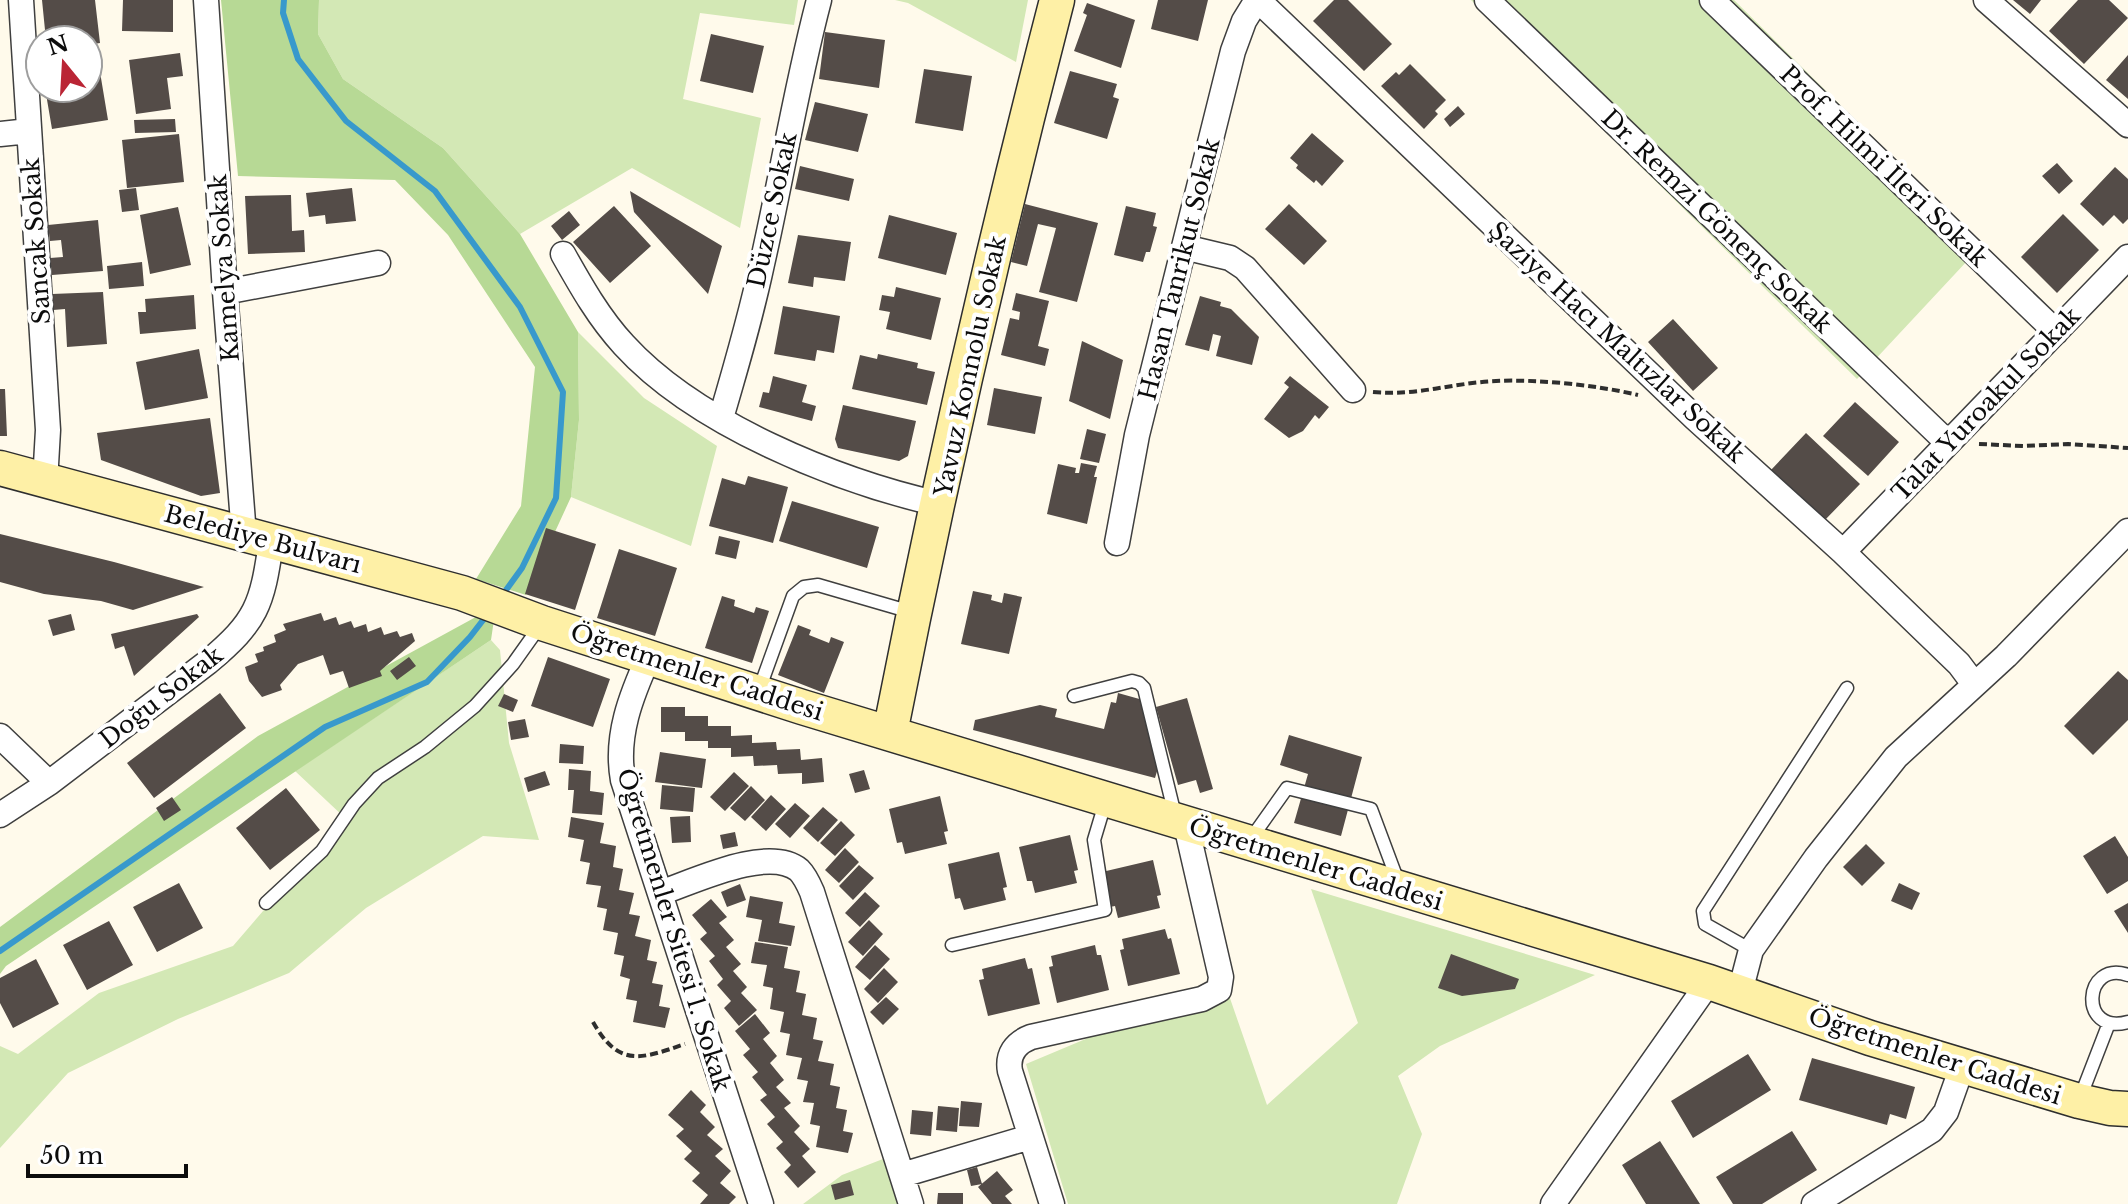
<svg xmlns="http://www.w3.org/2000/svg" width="2128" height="1204" font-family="'Libre Baskerville',serif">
<rect width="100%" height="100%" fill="#fffaeb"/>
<!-- green -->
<path fill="#d3e8b5" d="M319 0H798L794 25 700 13 683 99 761 118 740 228 632 168 520 234 443 148 343 79 318 34Z
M895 0H1028L1016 62 908 3Z
M1471 0H1734L1982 245 1857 379Z
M578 332 644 398 717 446 691 546 571 497 579 420Z
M491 640 500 650 509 743 539 840 483 836 366 908 289 973 178 1019 68 1073 0 1148V1046L18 1054 99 993 233 946 344 817 295 771Z
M1311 889 1595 975 1440 1046 1398 1076 1422 1134 1397 1204H1068L1026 1064 1224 981 1267 1105 1358 1023Z
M888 1157 905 1204H803L842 1175Z"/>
<!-- forest -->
<path fill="#b7d995" d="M221 0H319L318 34 343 79 443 148 520 234 578 332 579 420 571 497 526 595 476 579 521 506 535 367 448 235 395 180 238 176Z
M496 606 491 640 6 966 0 974V927L258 736Z"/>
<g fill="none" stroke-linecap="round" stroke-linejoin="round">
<!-- stream -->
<path stroke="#3899cc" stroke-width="6" d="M284 0 283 13 298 59 346 121 435 191 520 307 563 392 556 498 522 568 501 597
M0 951 325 727 427 682 470 637 487 615"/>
</g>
<!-- building -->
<path fill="#544c48" d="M42 0H95L100 43 88 45V40H46Z
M123 0H173V32L122 31Z
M1158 0H1208L1198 41 1151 29Z
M1334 0H1348L1392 44 1364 71 1313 21Z
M2013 0H2041L2030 14Z
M2078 0H2109L2128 18 2084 64 2049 31Z
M1087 3 1135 20 1121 68 1074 51 1087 15 1083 13Z
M825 32 885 40 879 88 819 79Z
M711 34 764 46 753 93 700 81Z
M180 53 183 76 167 78 171 109 136 114 129 60Z
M2128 55V99L2106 80Z
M1410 64 1446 100 1435 111 1438 114 1424 129 1381 86 1396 72 1399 75Z
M99 66 108 120 52 129 45 88H88V68Z
M924 69 972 76 963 131 915 123Z
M1070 71 1117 84 1113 97 1119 99 1107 139 1054 123Z
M815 102 868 114 858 152 805 140Z
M1458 106 1465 114 1450 127 1444 119Z
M175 119 176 132 135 133 134 120Z
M1312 133 1344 161 1322 186 1316 180 1314 183 1296 168 1298 165 1290 158Z
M179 134 184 182 127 188 122 140Z
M2057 163 2073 181 2059 194 2042 176Z
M800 166 854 179 849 201 795 189Z
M2115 167 2128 179V219L2123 224 2114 215 2103 226 2080 204Z
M136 188 139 210 122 212 119 190Z
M352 188 356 221 326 224 325 215 309 217 306 193Z
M630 191 722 246 708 294 634 212Z
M291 195 292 231 304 230 305 252 248 254 245 196Z
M1025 204 1098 223 1077 302 1039 292 1056 228 1038 224 1027 266 1011 262Z
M1289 204 1327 241 1304 265 1265 229Z
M614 206 651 246 610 283 573 242Z
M1126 206 1156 213 1153 226 1157 227 1150 252H1146L1143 262 1114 255Z
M178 207 191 265 150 274 140 215Z
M569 211 580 225 562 240 551 226Z
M2063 214 2099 250 2057 293 2021 257Z
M889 215 957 233 946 275 878 258Z
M98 220 103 271 52 275 50 258 63 257 61 240 50 241 48 225Z
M798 235 851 242 845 281 814 277 813 287 788 283Z
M142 262 144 286 109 289 107 266Z
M896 287 941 298 931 340 886 329 890 312 879 310 882 295 894 297Z
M103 292 107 344 67 347 65 309 53 310 52 294Z
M1016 293 1049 301 1038 346 1049 349 1045 366 1001 355 1010 318 1019 320 1020 312 1012 310Z
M194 295 196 329 140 334 138 312H146L145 299Z
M1200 296 1221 302 1220 306 1231 309 1259 337 1252 365 1216 356 1221 336 1213 334 1209 351 1185 345Z
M783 306 840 316 834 353 817 350 815 361 774 354Z
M1673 319 1718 368 1693 391 1648 342Z
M1082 341 1123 360 1110 419 1069 401Z
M199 349 208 398 145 410 136 362Z
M878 354 918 363 917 368 935 372 927 405 852 389 860 355 877 359Z
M773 376 807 385 802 402 816 406 812 421 759 407 763 392 769 393Z
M1290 376 1329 407 1319 419 1315 415 1303 431 1289 438 1264 419 1289 387 1284 383Z
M994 388 1042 397 1035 434 987 425Z
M0 389H5L7 436H0Z
M1855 402 1899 442 1868 476 1823 436Z
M843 405 916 421 908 456 899 461 838 448 835 439Z
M210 418 220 493 201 496 101 460 97 433Z
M1087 429 1106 434 1099 463 1080 459Z
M1806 433 1860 484 1824 521 1771 470Z
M1081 463 1097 466 1094 477H1097L1087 524 1047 514 1058 464 1076 468 1075 473H1079Z
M748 476 788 487 773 543 709 526 722 478 745 485Z
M792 501 879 527 867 568 779 541Z
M546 528 596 544 575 610 525 594Z
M0 534 114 562 204 587 133 610 101 601 44 594 0 582Z
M719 536 740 541 736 559 715 554Z
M619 549 677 568 655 636 597 618Z
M973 591 992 595 991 600 1002 603 1004 593 1022 597 1009 654 961 644Z
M722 596 735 600 734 606 754 613 756 607 769 611 752 663 705 648Z
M321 613 324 621 336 617 339 625 351 621 354 628 366 624 368 632 381 627 384 635 397 631 400 637 412 633 415 641 380 671 382 676 349 688 343 671 330 675 323 655 298 664 280 685 282 690 262 697 249 681 245 667 258 662 255 654 264 651 263 647 276 642 274 635 286 630 283 624Z
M71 614 75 630 53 636 48 620Z
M197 614 199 617 134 676 124 646 115 649 111 634Z
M798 625 811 630 809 635 829 643 831 637 844 642 824 693 778 675Z
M409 657 416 666 397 680 390 671Z
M548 657 610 679 593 727 531 706Z
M2118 671 2128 680V720L2093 755 2064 726Z
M220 693 246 728 154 798 127 763Z
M1118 693 1143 700 1158 768 1155 778 973 730 975 720 1040 705 1057 709 1055 717 1104 729 1111 702 1116 703Z
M504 694 518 700 513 712 498 706Z
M1187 698 1213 789 1200 793 1196 780 1178 785 1156 707Z
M661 707H685V716H708V726H731V736L752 735V743L776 742 777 750 800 749 801 760 822 758 824 782 802 784V773L778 774 777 765 754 766 753 756 731 757V748H708V741H685V732H661Z
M525 719 529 737 511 740 508 722Z
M1289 735 1362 757 1341 836 1294 823 1308 774 1280 765Z
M560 744 584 746 583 764 559 763Z
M660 752 706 759 702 788 655 782Z
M569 769 591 771 590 791 604 793 602 815 572 813 574 790H568Z
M864 770 870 789 855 793 849 774Z
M545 771 550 785 528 792 524 778Z
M734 772 749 786 725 811 710 797Z
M662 785 695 788 693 812 660 809Z
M751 786 765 800 745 821 730 808Z
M286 788 320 830 270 870 236 828Z
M771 795 786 809 766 831 751 817Z
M940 796 948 831 944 832 947 844 905 854 902 842 897 843 889 809Z
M172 797 181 810 164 821 156 808Z
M795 803 810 816 790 838 775 824Z
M823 807 838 820 818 842 803 828Z
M690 816 691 842 672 843 670 817Z
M571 817 604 823 600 843 616 846 613 867 623 869 619 890 634 893 629 914 640 916 635 936 651 940 647 960 657 962 652 983 663 985 659 1006 670 1008 665 1028 633 1022 637 1001 626 999 630 979 620 976 624 956 614 954 618 933 603 930 607 909 597 907 601 886 586 884 590 863 580 861 584 840 568 837Z
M841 821 855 835 835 856 820 843Z
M735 832 738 846 723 849 720 835Z
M1070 835 1078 870 1074 871 1077 883 1035 893 1032 881H1027L1019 847Z
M2115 836 2128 857V881L2107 894 2083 856Z
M1866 844 1885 863 1862 886 1843 867Z
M845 848 859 862 839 883 825 870Z
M999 852 1007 887 1003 888 1006 900 964 910 960 898 955 899 948 864Z
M1153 860 1161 895 1157 896 1160 908 1118 918 1115 906 1110 907 1102 872Z
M859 865 874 878 853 900 839 886Z
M179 883 203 928 157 952 133 907Z
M1899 883 1920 893 1912 910 1891 901Z
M740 884 746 900 727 907 721 892Z
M865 892 880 906 860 927 845 913Z
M750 896 783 902 779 923 795 926 791 946 758 941 762 920 746 917Z
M711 899 727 917 719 923 734 940 726 947 741 964 733 971 747 987 741 993 757 1010 739 1026 724 1008 731 1001 717 985 723 979 709 961 715 956 700 939 707 933 692 915Z
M2128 903V933L2114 911Z
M869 920 883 934 863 956 848 942Z
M109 921 133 965 87 990 63 945Z
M1165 929 1168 939 1171 938 1180 974 1128 986 1120 950 1124 949 1122 939Z
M755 942 788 947 784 968 800 971 796 992 806 994 802 1015 817 1018 813 1039 823 1041 818 1061 834 1064 830 1085 840 1087 836 1108 847 1110 843 1131 853 1133 848 1153 816 1147 820 1126 810 1124 814 1103 803 1102 808 1081 797 1079 802 1058 786 1055 790 1034 780 1032 784 1012 770 1009 773 988 763 986 767 965 751 963Z
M875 945 890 959 870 980 855 967Z
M1095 945 1097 955H1101L1109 990 1057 1003 1049 967 1053 966 1051 956Z
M1451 954 1519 979 1515 989 1462 996 1438 988Z
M1025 958 1028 969 1032 968 1040 1004 988 1016 979 980 984 979 982 969Z
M36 959 59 1004 13 1028 0 1003V978Z
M884 968 898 982 878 1003 864 989Z
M886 997 899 1009 883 1025 870 1012Z
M755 1014 770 1033 763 1039 777 1056 770 1063 784 1080 776 1087 791 1103 784 1108 800 1126 794 1132 810 1149 802 1156 816 1172 798 1188 784 1172 791 1165 776 1148 783 1142 767 1124 775 1117 760 1100 767 1095 752 1077 758 1072 743 1055 750 1049 735 1031Z
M1748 1054 1771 1090 1693 1138 1671 1101Z
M1812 1058 1915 1087 1906 1119 1890 1114 1887 1125 1799 1100Z
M691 1090 706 1105 700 1112 715 1127 707 1135 723 1149 715 1156 731 1171 720 1183 736 1197 729 1204H700L708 1195 692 1181 700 1173 684 1159 692 1151 676 1136 684 1129 668 1115Z
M961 1101 982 1103 979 1127 959 1126Z
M938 1106 959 1108 957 1132 936 1130Z
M912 1110 933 1112 931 1136 910 1134Z
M1792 1131 1817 1170 1762 1204H1733L1716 1177Z
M1660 1141 1700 1204H1646L1622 1165Z
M977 1167 982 1184 971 1186 967 1170Z
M997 1171 1013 1190 1005 1196 1012 1204H992L978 1187Z
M850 1180 854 1195 835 1200 831 1185Z
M938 1193H963V1204H937Z"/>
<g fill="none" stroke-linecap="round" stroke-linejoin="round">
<!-- lane casing -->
<g stroke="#3f3f3f" stroke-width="15">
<path id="lane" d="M759 690 793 596 804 587 818 585 911 612
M1074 696 1132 681 1139 683 1144 688 1175 815
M1250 840 1287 788 1371 809 1399 884
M266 903 322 851 354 804 378 778 425 747 475 706 513 664 540 626
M952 945 1105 910 1094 840 1106 800
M1751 950 1705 924 1703 911 1847 688
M2128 975C2083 959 2078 1036 2128 1022
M2080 1098 2109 1023"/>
</g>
<!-- street casing -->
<g stroke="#3f3f3f" stroke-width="27">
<path id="street" d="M21 0 48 430 45 482
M206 0 225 292 244 535
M1258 0 1695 418 1843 552 1959 664 1974 684
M1487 0 1948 443
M1712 0 2056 332
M1986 0 2128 125
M0 134 29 131
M1184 247 1230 258 1245 268 1353 390
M563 254C581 286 599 318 624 345 696 424 837 481 939 504
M225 292 378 263
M721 418C736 367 751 316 762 264 782 176 796 87 819 0
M1117 543 1137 435 1233 51 1244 21 1257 0
M1843 552 2128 257
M649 656C631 696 615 736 623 780L761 1204
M0 736 49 783
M0 815 49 783 208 662C257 621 262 605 271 543
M660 893C693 882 768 845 799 870 805 876 809 885 812 892L911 1204
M1740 992 1751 950 1816 858 1896 757 2006 656 2128 531
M902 1175 1030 1137
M1052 1204 1010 1071C1007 1055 1015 1043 1031 1037L1202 999 1219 990 1221 977 1186 825
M1553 1204 1709 982
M1814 1204 1932 1130 1946 1112 1962 1067"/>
</g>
<!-- secondary casing -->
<g stroke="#2e2e2e" stroke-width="37">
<path id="secondary" d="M0 468 462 593 542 623 802 707 1709 982 1870 1038 2079 1101 2110 1108 2128 1109
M890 733C938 488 994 243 1057 0"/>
</g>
<!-- path -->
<path stroke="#2e2e2e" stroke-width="4" stroke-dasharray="8 4" stroke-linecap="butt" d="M1373 392C1418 396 1452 383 1496 381 1538 379 1596 385 1638 395
M1979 444 2023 446 2068 444 2128 448
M593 1022C619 1068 641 1059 685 1044"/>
<!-- lane -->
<use href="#lane" stroke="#fff" stroke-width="12"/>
<!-- street -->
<use href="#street" stroke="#fff" stroke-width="24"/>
<!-- secondary -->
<use href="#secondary" stroke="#fef0a6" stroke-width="34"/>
</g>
<g text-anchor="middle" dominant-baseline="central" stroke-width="8" stroke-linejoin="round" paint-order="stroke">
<!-- street labels -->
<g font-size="24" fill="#0c0c0c" stroke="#fff">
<text transform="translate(1884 166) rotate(44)">Prof. Hilmi İleri Sokak</text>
<text transform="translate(772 210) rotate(-78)">Düzce Sokak</text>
<text transform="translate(1717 221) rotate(44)">Dr. Remzi Gönenç Sokak</text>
<text transform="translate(36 241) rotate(-94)">Sancak Sokak</text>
<text transform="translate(224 268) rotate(-94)">Kamelya Sokak</text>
<text transform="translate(1179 269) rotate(-76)">Hasan Tanrikut Sokak</text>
<text transform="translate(1617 342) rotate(43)">Şaziye Hacı Maltızlar Sokak</text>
<text transform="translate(970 366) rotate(-78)">Yavuz Konnolu Sokak</text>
<text transform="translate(1986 404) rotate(-46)">Talat Yuroakul Sokak</text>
<text transform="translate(263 539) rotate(15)">Belediye Bulvarı</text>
<text transform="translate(697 672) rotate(18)">Öğretmenler Caddesi</text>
<text transform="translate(161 697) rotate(-38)">Doğu Sokak</text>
<text transform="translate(1316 864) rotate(17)">Öğretmenler Caddesi</text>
<text transform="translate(674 930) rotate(73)">Öğretmenler Sitesi 1. Sokak</text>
<text transform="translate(1935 1056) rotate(18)">Öğretmenler Caddesi</text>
</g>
</g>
<!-- north arrow -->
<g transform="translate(64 64) rotate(342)"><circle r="38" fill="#ffffff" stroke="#9e9e9e" stroke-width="2"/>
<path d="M0-6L14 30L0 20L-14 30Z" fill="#ba2535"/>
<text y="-12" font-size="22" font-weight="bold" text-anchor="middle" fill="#0c0c0c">N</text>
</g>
<!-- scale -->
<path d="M28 1164v12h158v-12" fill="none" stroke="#0c0c0c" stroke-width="4"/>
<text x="40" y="1164" font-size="24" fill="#0c0c0c" stroke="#ffffff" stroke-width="6" paint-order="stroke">50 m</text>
</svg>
